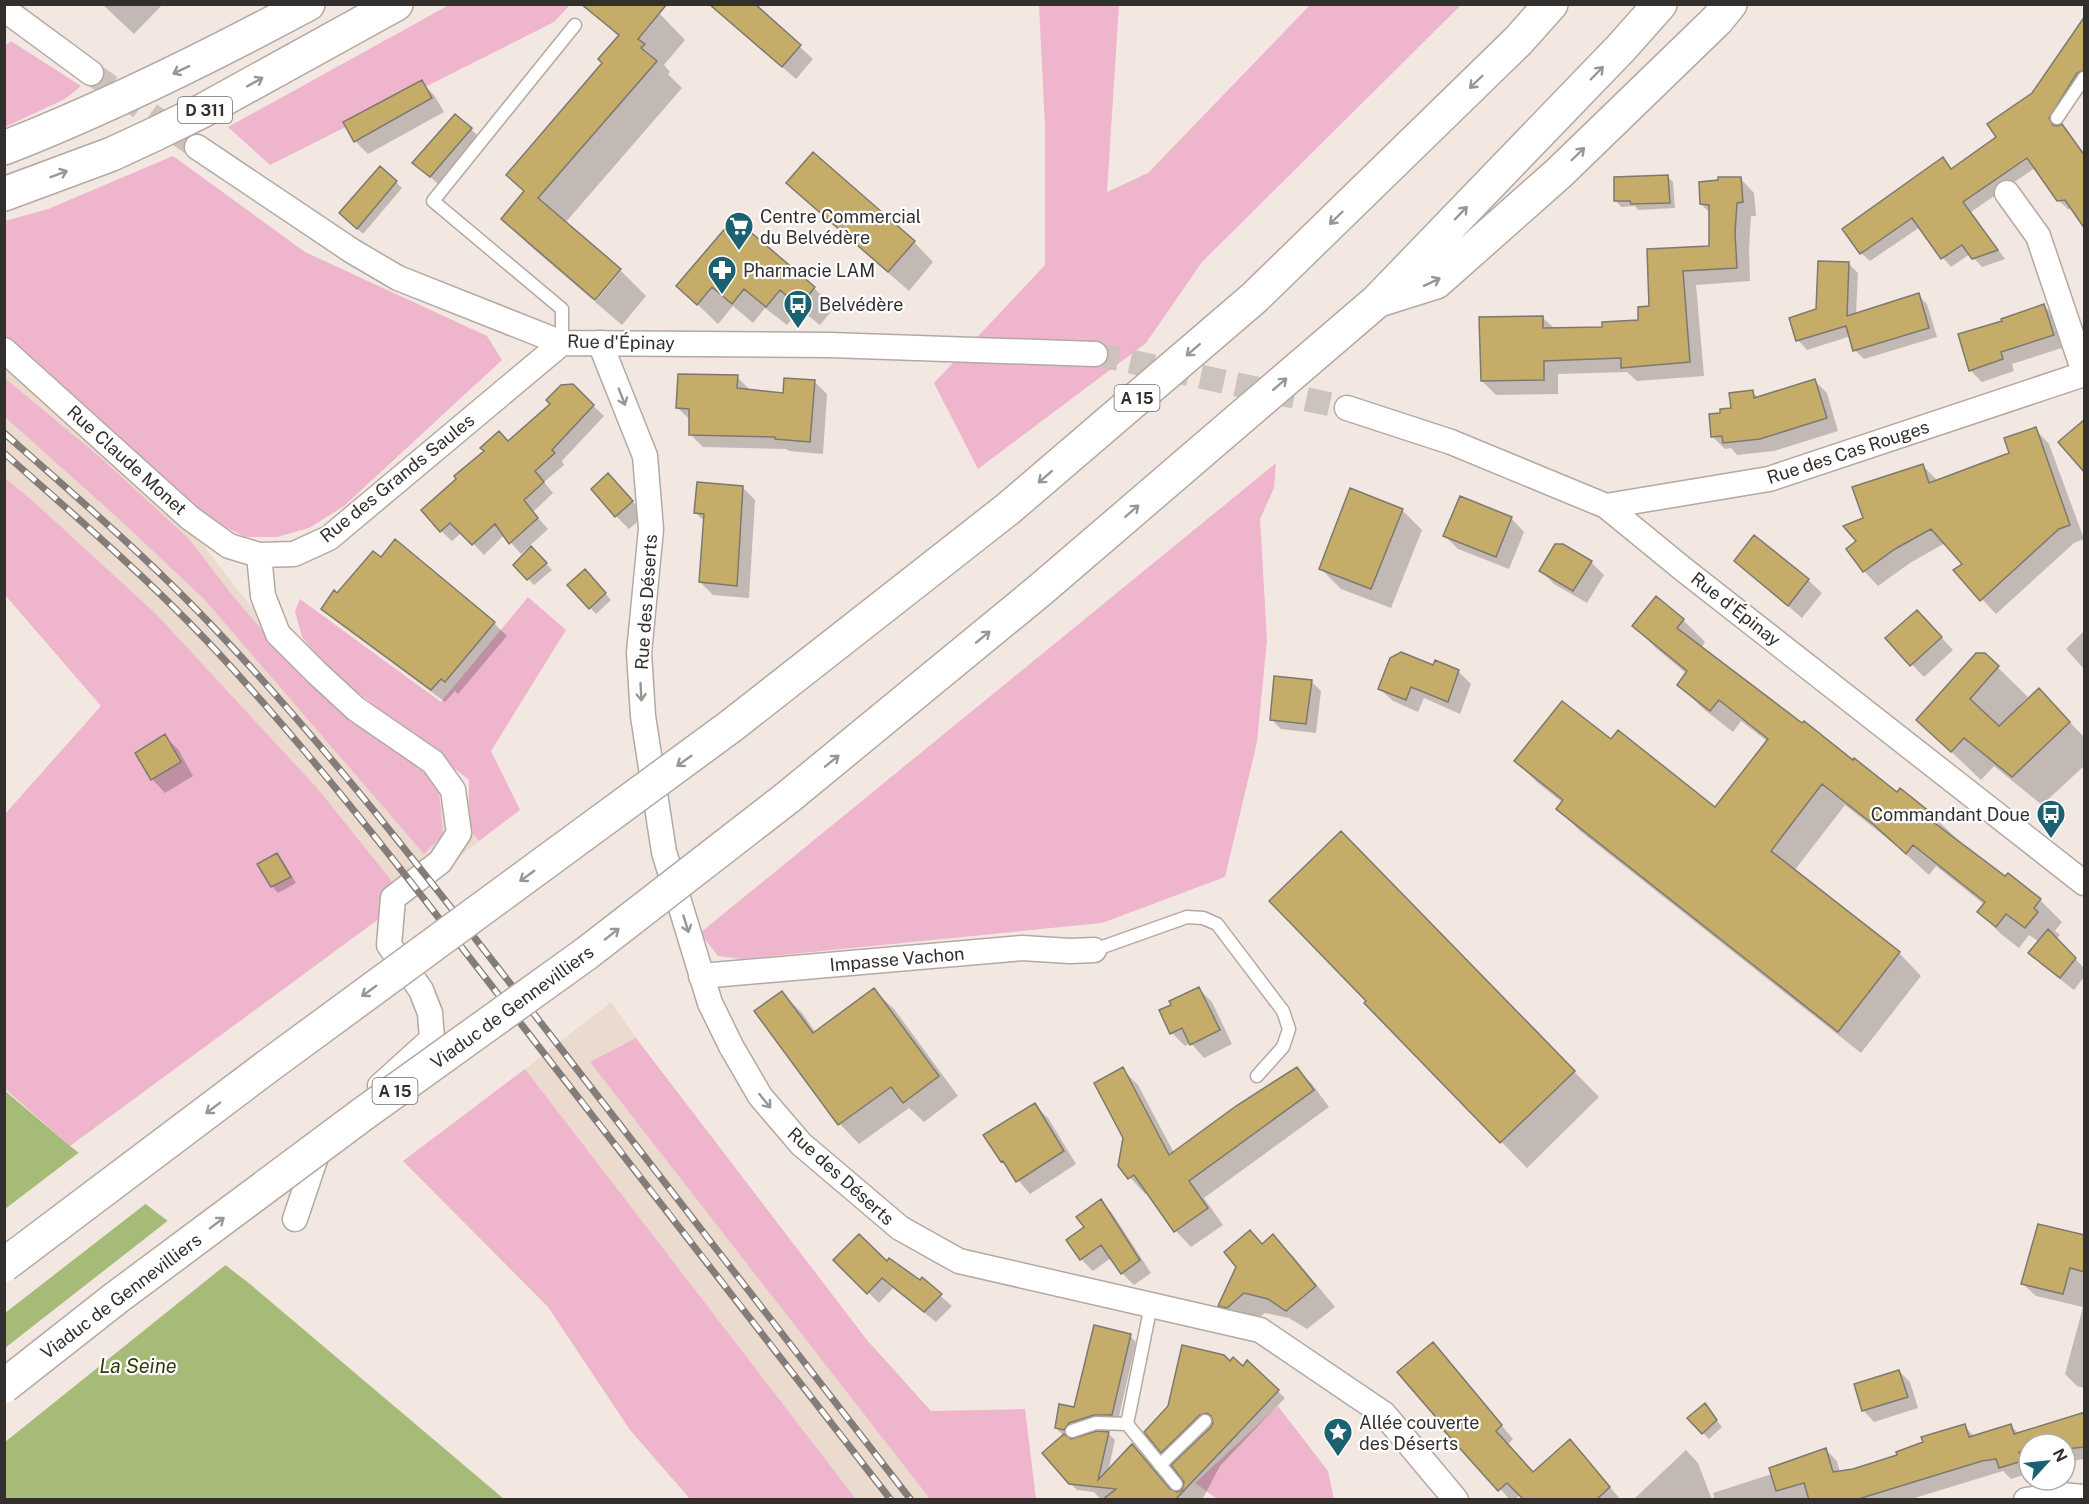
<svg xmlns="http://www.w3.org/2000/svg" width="2089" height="1504" font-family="'Public Sans',sans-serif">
<rect width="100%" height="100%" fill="#f3e8e1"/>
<!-- built -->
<path fill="#ebdace" d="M4 361 166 497 237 589 318 686 479 841 406 899 5 530Z
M611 1002 708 1141 976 1499H856L525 1069Z"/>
<!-- green -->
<path fill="#efb5cc" d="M449 5H570L554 22 270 165 228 127Z
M1039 5H1119L1107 192 1148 173 1310 5H1461L1202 262 1146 343 978 469 934 383 1045 265V127Z
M11 41 81 86 65 99 5 127V46Z
M173 156 305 252 487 336 502 360 344 506 309 528 277 537H245L208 518 5 338V221L48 209Z
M5 378 101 458 188 538 233 596 304 680 417 763 439 789 443 835 424 854 204 599 119 519 5 417Z
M1276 463 1274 488 1260 519 1267 640 1257 742 1225 877 1102 923 742 959 718 956 700 933Z
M4 477 34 502 156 614 317 788 406 899 70 1146 5 1089V814L101 706 5 595Z
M528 597 566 630 491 751 520 810 479 841 468 829 469 780 332 672 302 637 295 611 300 599 441 702Z
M636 1038 867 1340 931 1411 1025 1409 1036 1499H930L590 1062Z
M525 1069 856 1499H690L630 1430 548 1307 403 1161Z
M1278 1406 1328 1471 1334 1499H1217L1195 1483Z"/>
<!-- water -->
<path fill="#a7bb79" d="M4 1090 70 1146 250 1284 504 1499H5Z"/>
<!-- pier -->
<path fill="#f3e8e1" d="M81 1151 148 1202 5 1313V1209Z
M170 1219 228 1263 5 1442V1348Z"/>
<!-- shadow -->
<path fill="#0003" d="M102 4H163L134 34Z
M753 4 813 59 796 79 723 15Z
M659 13 685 40 664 65 670 72 668 74 682 88 565 223 618 270 593 300 529 245 503 219 525 192 508 175 604 63 619 37 597 16Z
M2084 18V84L2057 128 2062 126 2084 154V224L2073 209H2068L2058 200 2036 167 1971 212 2005 259 1982 267 1970 254 1951 267 1943 258 1920 227 1870 261 1861 253 1942 159 1953 170 1999 138 2033 94Z
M421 82 434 95 444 112 368 154 355 141Z
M471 129 484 142 444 189 414 163Z
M380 168 402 188 363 234 347 219Z
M1667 176 1673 182 1675 208 1638 210 1635 206 1621 207 1615 200Z
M1740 178 1754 193 1756 216H1751L1749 248 1750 281 1696 285 1704 376 1637 381 1627 372 1558 374V394L1496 395 1482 381 1543 318 1555 329H1604L1640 321 1651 308 1649 250 1710 247V213L1701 204Z
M808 202 914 242 933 262 909 291Z
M1849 264 1858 273 1856 315 1918 295 1927 304 1937 337 1864 359 1855 350 1851 336 1807 350 1798 340Z
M621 271 646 296 622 325 595 302Z
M678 286 814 288 834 308 820 325 800 309 787 325 765 308 753 323 733 306 718 324Z
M2044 306 2056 318 2065 347 2012 364 2014 371 1982 382 1970 370 2004 322Z
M737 377 750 390 785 394 815 382 827 394 823 454 789 451 786 449 703 447 690 434 691 421 678 408Z
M1815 381 1827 393 1838 431 1774 451 1737 455 1731 448 1725 449 1712 436 1721 414 1732 409 1752 392 1759 398Z
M572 386 604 416 562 461 564 465 544 482 553 493 533 512 548 529 521 554 504 535 484 555 462 532 452 541 441 531 509 442Z
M2035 429 2049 444 2084 539 2074 543 1996 614 1955 570 1964 564 1945 543 1910 563 1878 586 1864 571 1858 542 1865 519 1923 466 1937 480 2011 454Z
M742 487 755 500 749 598 713 595 700 582 705 522 696 513Z
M621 489 645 515 629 529 616 516Z
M1402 510 1422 530 1391 608 1341 589 1321 569Z
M1511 518 1524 532 1509 569 1458 549 1445 536Z
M1754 537 1808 580 1822 593 1802 618 1736 561Z
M531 548 552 570 534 585 515 565Z
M1591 562 1604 575 1587 603 1554 584 1541 571Z
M591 577 611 600 596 614 569 585Z
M337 595 494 623 507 636 458 694 455 691 445 702 336 621 323 608Z
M1656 598 1683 620 1705 642 1701 648 1897 794 1900 790 1934 817 1957 839 1956 841 2006 878 2008 875 2040 900 2062 922 2055 931 2060 935 2056 939 2084 968V977L2074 990 2043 966 2030 953 2039 942 2029 935 2019 948 2001 934 1979 912 1985 905 1936 866 1929 875 1898 847 1845 805 1794 871 1899 953 1921 976 1861 1053 1580 831 1558 809 1563 803 1538 783 1516 761 1611 741 1716 809 1768 742 1741 721 1733 732 1701 707 1679 684 1687 674 1656 648 1634 626Z
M1929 624 1953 650 1924 677 1887 639Z
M2084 631V669L2066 649Z
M1984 654 2028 697 2020 705 2021 707 2039 690 2084 737V766L2042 805 1994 766 1981 780 1918 720Z
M1434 667 1458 671 1471 684 1460 714 1424 698 1418 712 1393 701 1380 689Z
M1311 681 1321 691 1316 733 1281 729 1271 719Z
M164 736 178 749 193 776 165 793 152 779 137 753Z
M277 855 283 861 296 883 278 893 272 886Z
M1367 859 1599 1097 1527 1168 1366 1003 1368 1001Z
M1199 989 1212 1002 1232 1044 1204 1058 1191 1043 1185 1046 1172 1033Z
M874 990 894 1009 958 1096 924 1122 909 1108 859 1144 840 1124 757 1011 782 993 802 1013 816 1033Z
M1122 1069 1138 1085 1174 1153 1297 1069 1312 1084 1329 1107 1204 1198 1223 1225 1191 1247 1176 1231 1148 1192 1145 1194 1119 1165 1125 1138Z
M1035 1105 1048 1118 1076 1164 1030 1194 1002 1161Z
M1100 1201 1112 1213 1151 1273 1134 1285 1122 1273 1111 1258 1093 1271 1081 1259 1086 1228Z
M1250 1232 1263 1245 1273 1237 1293 1256 1335 1307 1307 1329 1289 1318 1265 1313 1247 1327 1239 1325 1220 1305 1238 1267Z
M2084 1237V1388L2077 1386 2065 1374 2083 1307 2036 1296 2023 1284Z
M835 1260 887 1263 920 1283 922 1280 952 1306 936 1322 893 1288 879 1303Z
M1130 1336 1136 1342 1118 1421 1070 1436 1062 1434 1056 1428 1076 1409Z
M1445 1357 1513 1439 1508 1444 1534 1473 1570 1441 1621 1500H1546L1521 1494 1514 1500H1510L1442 1422Z
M1248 1362 1285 1398 1220 1466 1202 1500H1101L1094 1492 1077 1490 1070 1483 1071 1441 1108 1433 1115 1440 1108 1472 1172 1492H1182L1215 1423 1214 1419 1207 1421 1169 1458 1162 1452 1230 1363 1243 1368Z
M1899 1371 1910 1382 1918 1408 1874 1422 1863 1410Z
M1705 1405 1722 1427 1709 1439 1703 1433Z
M2084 1416V1459L2065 1462V1444H2029V1473L2011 1479 2003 1471 1908 1500H1715L1713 1493 1772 1474 1826 1450 1837 1461 1840 1473 1899 1456 1964 1426 1975 1437 2011 1426 2019 1434Z
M1686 1450 1698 1463 1712 1500H1633Z"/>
<!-- building -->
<path fill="#c5ac69" stroke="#7d796f" stroke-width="1.5" d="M581 4H667L638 39 645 44 641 48 657 61 538 198 621 269 595 300 501 219 524 191 506 175 602 63 598 59 619 35Z
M709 4H755L801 45 782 67Z
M2085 16V70L2077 73 2049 118 2053 125 2057 126 2062 124 2085 156V229L2065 200 2057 201 2027 158 1963 202 1998 250 1972 259 1962 245 1941 259 1912 218 1860 254 1842 229 1943 157 1951 169 1996 137 1987 124 2032 93Z
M422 80 432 98 354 142 343 122Z
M455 114 472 128 430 177 412 163Z
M813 152 915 241 888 272 786 183Z
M380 166 397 181 357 229 339 213Z
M1668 175 1670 203 1631 204 1630 201H1614V177Z
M1718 177H1741L1743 202 1737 203 1735 233 1737 268 1683 271 1690 362 1621 368V358L1544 361V380L1481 381 1479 317 1543 316V328L1602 327V322L1638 320V307L1649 306 1647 249 1709 246V205L1700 204 1699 182 1718 180Z
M734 218 815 287 799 307 780 290 766 307 744 289 732 304 712 287 697 305 676 286Z
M1818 261 1849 262 1847 316 1919 293 1929 328 1853 351 1846 326 1796 341 1789 318 1816 309Z
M2044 304 2054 335 2001 352 2003 359 1969 371 1958 334 2002 321 2001 319Z
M678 374 738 375 737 388 783 393 784 378 815 380 810 442 775 439V437L689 435V409L676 408Z
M1815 379 1827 418 1760 439 1723 443 1722 436 1711 437 1709 414 1720 413V409L1731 408 1729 393 1753 390 1754 398Z
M573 384 594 405 552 450 555 453 535 471 544 482 524 500 538 518 509 544 495 524 472 545 450 523 440 532 421 510 456 479 454 476 484 451 480 448 499 431 508 441 550 404 546 400 561 385Z
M2085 419V473L2058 442Z
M2036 427 2070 525 2059 529 1980 601 1953 570 1962 564 1931 529 1895 549 1863 572 1846 549 1856 541 1843 526 1863 518 1852 487 1923 464 1929 483 2009 453 2004 438Z
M608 473 633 501 615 517 591 489Z
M697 482 743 486 737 586 699 582 704 514 694 513Z
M1350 488 1403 509 1371 589 1319 569Z
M1460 496 1512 517 1496 557 1443 536Z
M1754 535 1809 579 1788 606 1734 561Z
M395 539 495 622 445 682 441 679 431 690 321 609 334 590 337 593 373 551 381 557Z
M1555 544H1563L1592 561 1573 591 1539 571Z
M531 546 547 563 527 580 513 565Z
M585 569 606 593 589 609 567 585Z
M1656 596 1684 619 1677 628 1802 723 1804 721 1853 760 1854 758 1897 792 1900 788 1935 816 1932 821 2005 876 2008 873 2041 899 2034 908 2038 912 2025 928 2006 914 1996 927 1977 912 1985 902 1913 845 1906 854 1874 825 1822 784 1771 851 1900 952 1838 1032 1556 809 1563 800 1514 761 1562 701 1611 739 1618 730 1715 807 1768 739 1719 700 1710 711 1677 685 1687 671 1632 626Z
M1917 610 1942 637 1910 666 1885 638Z
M1401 652 1433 665 1435 660 1459 670 1448 702 1411 687 1406 700 1378 689 1390 658Z
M1976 653H1985L1999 666 1970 699 1999 726 2039 688 2070 722 2012 777 1964 738 1951 752 1916 720Z
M1274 676 1312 680 1306 724 1270 720Z
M165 734 181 762 151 780 135 753Z
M1341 831 1575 1071 1500 1143 1364 1003 1366 1001 1269 901Z
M277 853 291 877 271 887 257 864Z
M2048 929 2076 958 2060 978 2028 953Z
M1199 987 1220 1030 1190 1045 1182 1028 1170 1034 1159 1010 1171 1005 1169 1001Z
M874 988 939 1076 903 1103 891 1087 838 1125 754 1011 782 991 813 1033Z
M1123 1067 1169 1155 1236 1106 1297 1067 1314 1090 1189 1181 1208 1208 1174 1232 1134 1175 1128 1179 1118 1166 1123 1138 1094 1083Z
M1035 1103 1064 1151 1016 1182 1003 1161 1001 1162 983 1135Z
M1101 1199 1140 1260 1121 1274 1101 1245 1080 1260 1066 1240 1084 1227 1076 1217Z
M2038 1224 2085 1235V1272L2070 1268 2063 1294 2021 1284Z
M1250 1230 1262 1244 1273 1234 1316 1286 1286 1311 1268 1299 1244 1293 1227 1308 1218 1306 1236 1267 1224 1252Z
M859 1234 887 1261 889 1258 920 1280 922 1277 942 1294 924 1312 882 1278 867 1294 833 1260Z
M1094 1325 1131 1334 1112 1415H1094L1069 1423 1064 1430 1055 1428 1059 1404 1074 1407Z
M1433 1342 1502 1425 1496 1431 1533 1472 1570 1439 1610 1487 1596 1500H1524L1507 1483 1498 1491 1438 1424 1440 1422 1397 1372Z
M1182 1345 1224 1355 1230 1361 1233 1357 1243 1366 1247 1360 1279 1390 1175 1500H1102L1116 1489 1069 1484 1042 1453 1064 1434 1071 1439 1097 1431 1109 1432 1098 1480 1132 1444 1170 1489 1177 1492 1182 1490 1184 1482 1171 1465 1211 1427 1213 1423 1211 1416 1207 1413 1200 1415 1161 1453 1144 1432 1168 1406Z
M1899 1370 1908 1397 1862 1411 1854 1384Z
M1705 1403 1717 1420 1702 1434 1687 1418Z
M2085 1412V1447L2065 1449V1444H2029V1451L2019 1452 2022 1461 1999 1468 1996 1459 1982 1461 1855 1500H1809L1804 1483 1776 1491 1769 1468 1826 1448 1833 1472 1853 1469 1897 1455 1896 1452 1923 1442 1921 1437 1965 1424 1969 1437 2011 1424 2014 1434Z"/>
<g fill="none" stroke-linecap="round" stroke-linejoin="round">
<!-- minor-tunnel -->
<path stroke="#cdc3bd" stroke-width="24" stroke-dasharray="24 12" stroke-linecap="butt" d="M91 73 197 147
M1095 354 1347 408"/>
<!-- service casing -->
<g stroke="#b3a9a2" stroke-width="15">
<path id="service" d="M2057 118 2084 78
M562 343V309L433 201 575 25
M1094 950 1187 917 1203 918 1217 924 1283 1011 1289 1029 1283 1047 1257 1076
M1151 1305 1127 1424 1176 1484
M1072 1431 1096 1423 1127 1424
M1160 1465 1205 1421"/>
</g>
<!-- minor casing -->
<g stroke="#b3a9a2" stroke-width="27">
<path id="minor" d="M4 9 91 73
M197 147 352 251 398 278 562 343 830 345 1095 354
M2007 193 2038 236 2084 372
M600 343 645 456 651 529 639 653 643 716 664 852 710 1003 731 1046 760 1096 801 1144 900 1228 959 1261 1260 1330 1384 1414 1456 1500
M4 350 190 518 229 546 259 555
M1347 408 1451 442 1606 506 1683 569 2084 883
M1606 506 1769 479 2084 374
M701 976 1022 948 1070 951 1094 950
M380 1086 432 1039 430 1013 421 990 389 945 393 898 440 862 459 833 453 790 433 762 356 709 317 673 278 634 263 596 259 555 294 554 329 538 562 343
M295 1219 317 1154 326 1145
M2026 1500 2060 1495 2084 1497"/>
</g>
<!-- primary casing -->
<g stroke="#b3a9a2" stroke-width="36">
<path id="primary" d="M4 148C109 107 209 57 308 4
M4 194 112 154 155 134 202 111 396 4"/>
</g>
<!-- motorway casing -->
<g stroke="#b3a9a2" stroke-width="36">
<path id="motorway" d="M1382 299 1436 282 1559 173 1717 20 1730 4
M731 726 1009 508 1254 298 1518 41 1551 4
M787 798 1039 591 1377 301 1621 48 1660 4"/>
</g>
<!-- service -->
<use href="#service" stroke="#fff" stroke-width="12"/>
<!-- minor -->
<use href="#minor" stroke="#fff" stroke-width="24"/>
<!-- primary -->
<use href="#primary" stroke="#fff" stroke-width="33"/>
<!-- motorway -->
<use href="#motorway" stroke="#fff" stroke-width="33"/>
<!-- rail casing -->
<g stroke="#837c78" stroke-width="7">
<path id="rail" d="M4 433C77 497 150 560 216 630 336 756 441 895 548 1032 669 1188 790 1344 911 1500
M4 453C73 514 143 574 207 641 319 760 418 891 518 1020 643 1180 767 1340 891 1500"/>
</g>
<!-- rail -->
<use href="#rail" stroke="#fff" stroke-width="4.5" stroke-dasharray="14" stroke-linecap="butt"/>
<!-- motorway-bridge casing -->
<g stroke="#b3a9a2" stroke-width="36" stroke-linecap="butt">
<path id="motorway-bridge" d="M4 1265 268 1066 731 726
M4 1386 116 1298 363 1114 587 953 787 798"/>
</g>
<!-- motorway-bridge -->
<use href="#motorway-bridge" stroke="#fff" stroke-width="33"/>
</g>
<!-- one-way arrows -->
<defs><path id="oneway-shaft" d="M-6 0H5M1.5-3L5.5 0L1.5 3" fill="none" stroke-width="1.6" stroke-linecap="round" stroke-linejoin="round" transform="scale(1.5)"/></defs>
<g stroke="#999796">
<use href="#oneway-shaft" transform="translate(181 70) rotate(155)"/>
<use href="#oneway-shaft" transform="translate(1597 73) rotate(-46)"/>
<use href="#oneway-shaft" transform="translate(255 82) rotate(-29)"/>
<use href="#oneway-shaft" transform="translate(1476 82) rotate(136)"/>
<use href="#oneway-shaft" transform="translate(1578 154) rotate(-44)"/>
<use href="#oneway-shaft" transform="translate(59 174) rotate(-21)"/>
<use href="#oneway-shaft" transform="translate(1461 213) rotate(-46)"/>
<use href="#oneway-shaft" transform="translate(1336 218) rotate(136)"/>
<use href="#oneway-shaft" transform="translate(1432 282) rotate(-25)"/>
<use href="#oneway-shaft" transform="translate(1193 350) rotate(139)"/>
<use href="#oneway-shaft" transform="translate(1280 384) rotate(-41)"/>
<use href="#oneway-shaft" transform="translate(622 397) rotate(69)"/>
<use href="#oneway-shaft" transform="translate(1045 477) rotate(139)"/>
<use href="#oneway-shaft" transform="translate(1132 511) rotate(-41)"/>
<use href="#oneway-shaft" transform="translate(983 637) rotate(-39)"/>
<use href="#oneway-shaft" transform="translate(641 692) rotate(87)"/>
<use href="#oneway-shaft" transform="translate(684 761) rotate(144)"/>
<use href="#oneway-shaft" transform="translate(832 761) rotate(-39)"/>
<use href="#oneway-shaft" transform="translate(527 876) rotate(144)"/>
<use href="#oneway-shaft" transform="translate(686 924) rotate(73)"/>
<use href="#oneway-shaft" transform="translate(612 934) rotate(-38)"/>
<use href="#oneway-shaft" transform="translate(369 991) rotate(144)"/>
<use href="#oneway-shaft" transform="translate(765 1101) rotate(51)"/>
<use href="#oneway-shaft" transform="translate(213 1108) rotate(143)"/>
<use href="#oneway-shaft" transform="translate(217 1223) rotate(-37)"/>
</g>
<!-- icons -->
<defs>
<g id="supermarket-pin" transform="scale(1.5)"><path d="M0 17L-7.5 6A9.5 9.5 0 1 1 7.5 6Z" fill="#1c6172" stroke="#fff"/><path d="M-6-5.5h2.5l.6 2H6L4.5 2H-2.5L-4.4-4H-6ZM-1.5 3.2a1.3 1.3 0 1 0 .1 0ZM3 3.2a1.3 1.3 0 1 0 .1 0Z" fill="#fff"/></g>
<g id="pharmacy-pin" transform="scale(1.5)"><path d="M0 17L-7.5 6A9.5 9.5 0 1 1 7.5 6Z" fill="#1c6172" stroke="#fff"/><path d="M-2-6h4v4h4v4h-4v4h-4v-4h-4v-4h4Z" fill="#fff"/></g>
<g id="bus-pin" transform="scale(1.5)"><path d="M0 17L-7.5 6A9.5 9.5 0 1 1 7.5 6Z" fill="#1c6172" stroke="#fff"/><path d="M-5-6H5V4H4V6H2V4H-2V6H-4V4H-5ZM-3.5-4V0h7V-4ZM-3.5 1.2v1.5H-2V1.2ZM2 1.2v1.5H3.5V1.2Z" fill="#fff"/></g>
<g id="sight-pin" transform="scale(1.5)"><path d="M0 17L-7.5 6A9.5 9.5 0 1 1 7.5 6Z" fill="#1c6172" stroke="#fff"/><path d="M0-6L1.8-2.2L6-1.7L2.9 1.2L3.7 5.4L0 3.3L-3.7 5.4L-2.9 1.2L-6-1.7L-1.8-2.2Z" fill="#fff"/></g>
</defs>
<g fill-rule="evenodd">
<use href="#supermarket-pin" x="739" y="226"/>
<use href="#pharmacy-pin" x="722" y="270"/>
<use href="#bus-pin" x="798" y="304"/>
<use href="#bus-pin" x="2051" y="814"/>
<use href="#sight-pin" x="1338" y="1432"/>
</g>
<g text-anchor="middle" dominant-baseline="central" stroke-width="4.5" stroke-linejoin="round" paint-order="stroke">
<!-- shield labels -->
<g fill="#fff" stroke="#706d6c" stroke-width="1.5">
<rect x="178" y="97" width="54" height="26" rx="4.5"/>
<rect x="1114.5" y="385" width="45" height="26" rx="4.5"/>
<rect x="372.5" y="1078" width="45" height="26" rx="4.5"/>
</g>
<g font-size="16" font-weight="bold" fill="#332f2d">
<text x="205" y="110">D 311</text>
<text x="1137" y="398">A 15</text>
<text x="395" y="1091">A 15</text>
</g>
<!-- poi labels -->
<g font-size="18" fill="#332f2d" stroke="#fff" text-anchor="start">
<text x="760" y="216">Centre Commercial<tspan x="760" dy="21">du Belvédère</tspan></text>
<text x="743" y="270">Pharmacie LAM</text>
<text x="819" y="304">Belvédère</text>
<text x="2030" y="814" text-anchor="end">Commandant Doue</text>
<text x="1359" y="1422">Allée couverte<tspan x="1359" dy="21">des Déserts</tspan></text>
</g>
<!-- street labels -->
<g font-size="18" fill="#332f2d" stroke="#fff">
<text transform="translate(621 342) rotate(1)">Rue d'Épinay</text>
<text transform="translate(1848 452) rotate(-18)">Rue des Cas Rouges</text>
<text transform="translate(127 460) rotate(42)">Rue Claude Monet</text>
<text transform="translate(397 478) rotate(-39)">Rue des Grands Saules</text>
<text transform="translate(646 602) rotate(-86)">Rue des Déserts</text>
<text transform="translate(1736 609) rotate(38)">Rue d'Épinay</text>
<text transform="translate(897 959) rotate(-5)">Impasse Vachon</text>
<text transform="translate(512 1007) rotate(-36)">Viaduc de Gennevilliers</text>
<text transform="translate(841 1176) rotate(42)">Rue des Déserts</text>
<text transform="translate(121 1296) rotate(-37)">Viaduc de Gennevilliers</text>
</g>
<!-- water labels -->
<g font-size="20" font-style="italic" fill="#303c0a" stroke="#fff">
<text x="138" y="1366">La Seine</text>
</g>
</g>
<!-- border -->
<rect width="2089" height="1504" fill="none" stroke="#332f2d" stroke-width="12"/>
<!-- north arrow -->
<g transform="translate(2047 1462) rotate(63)"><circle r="28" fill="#ffffff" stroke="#adacab" stroke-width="1.5"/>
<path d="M0-4.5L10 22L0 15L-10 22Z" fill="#1c6172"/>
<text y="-9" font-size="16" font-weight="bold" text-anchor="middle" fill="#332f2d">N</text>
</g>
</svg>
